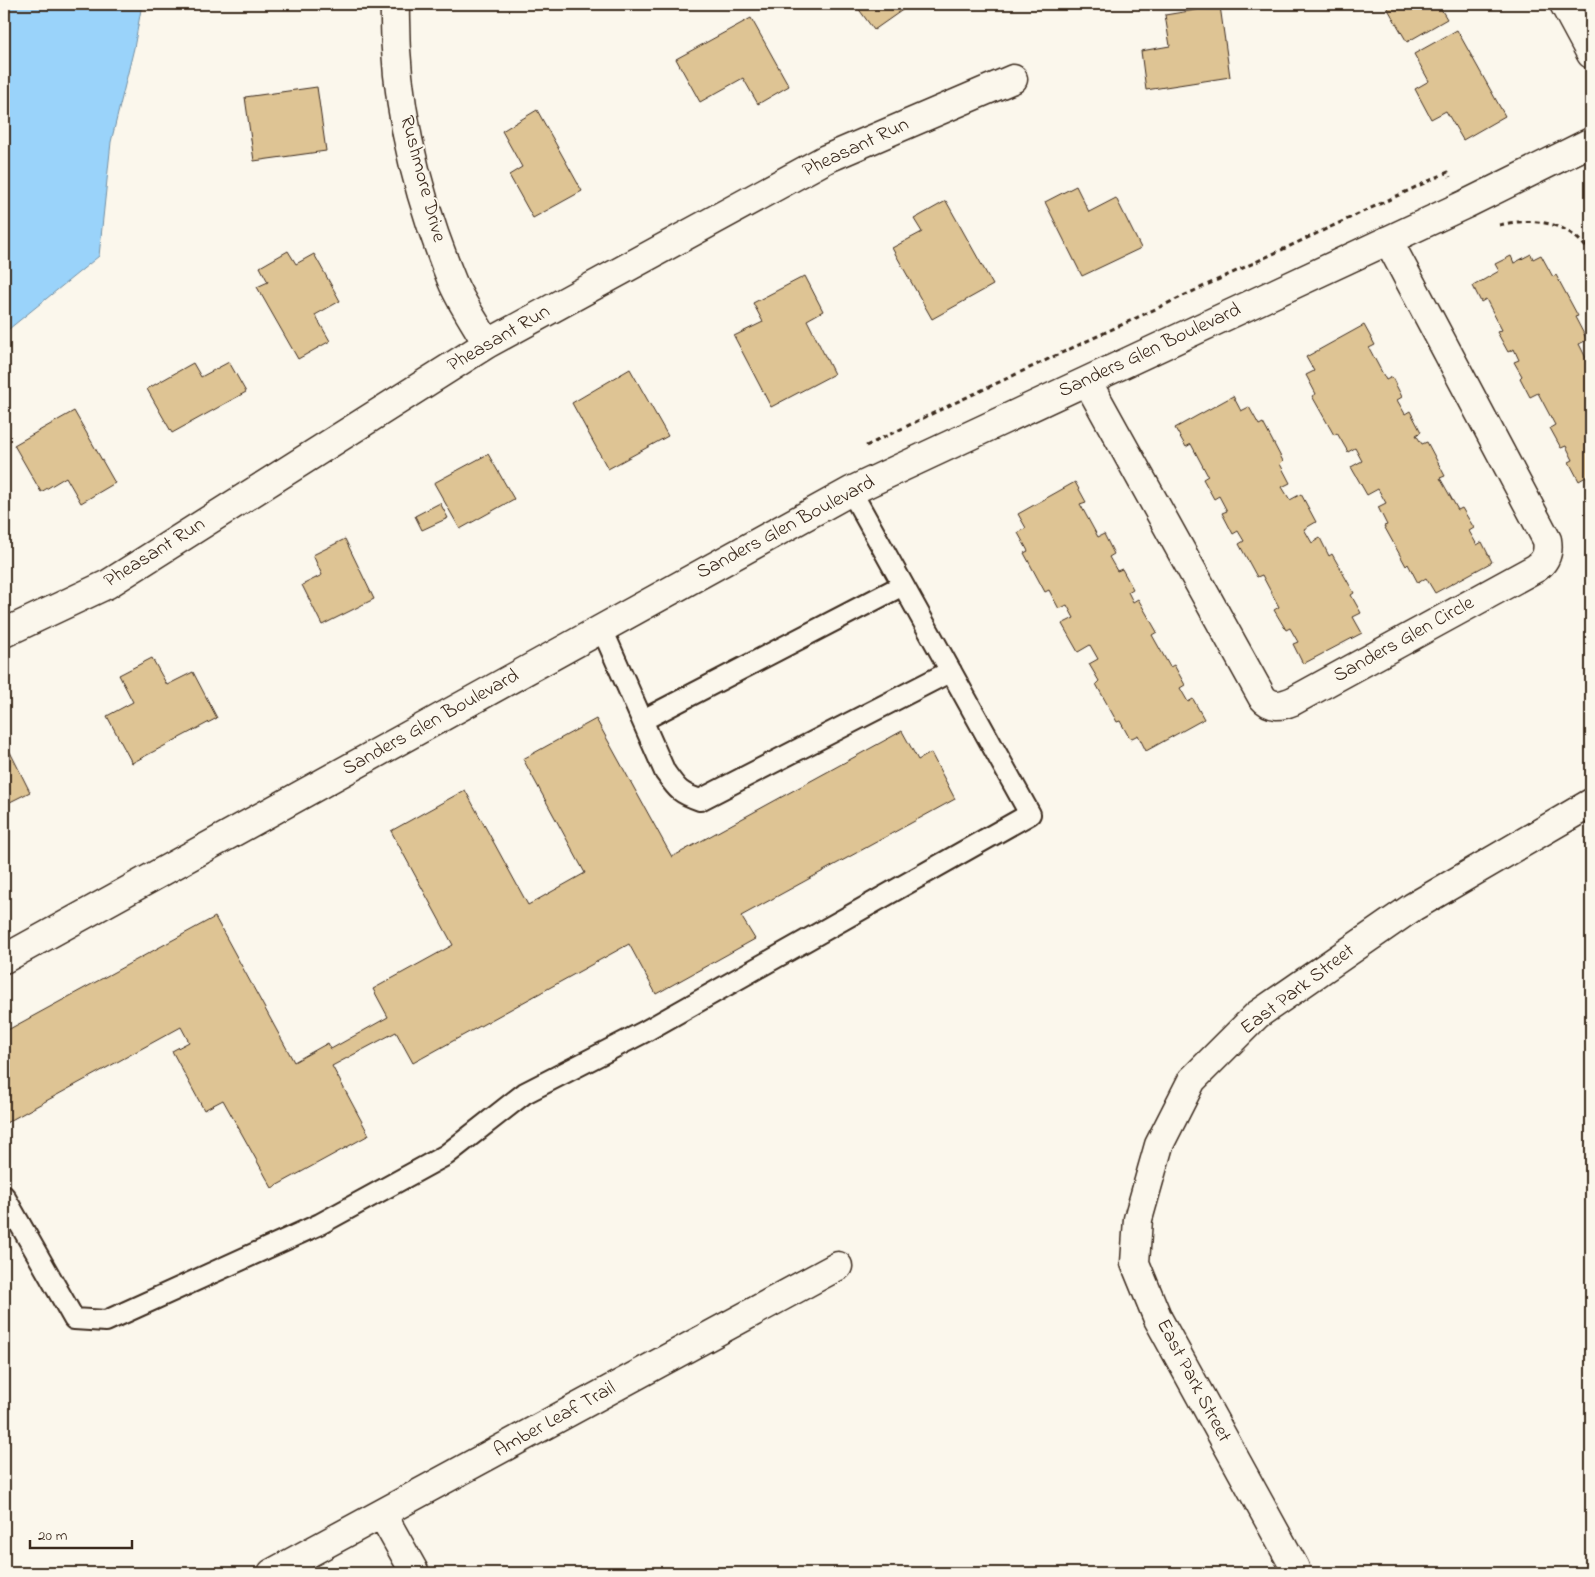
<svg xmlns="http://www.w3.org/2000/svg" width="1595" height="1577" font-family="'Indie Flower',sans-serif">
<rect width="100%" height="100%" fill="#fbf7ec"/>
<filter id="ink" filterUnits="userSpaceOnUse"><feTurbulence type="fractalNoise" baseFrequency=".02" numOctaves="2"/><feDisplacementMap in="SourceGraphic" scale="10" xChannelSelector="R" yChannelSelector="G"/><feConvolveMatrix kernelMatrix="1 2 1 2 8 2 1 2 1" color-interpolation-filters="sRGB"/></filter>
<g filter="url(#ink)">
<!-- water -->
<path fill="#9ad3fa" stroke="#748fa2" d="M4 4H142L134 48 111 142 99 256 4 333Z"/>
<!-- building -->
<path fill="#dec494" stroke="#3b2a1e" d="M855 4H911L874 30Z
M1385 4H1438L1447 19 1407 42Z
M1220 6 1230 77 1146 90 1141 51 1170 46 1165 15Z
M751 18 789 86 758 104 743 78 700 102 676 59Z
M1457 30 1505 116 1463 140 1446 111 1431 119 1415 89 1429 81 1414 54Z
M317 87 326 151 254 161 245 97Z
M537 110 582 191 533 218 509 175 522 167 502 131Z
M1076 186 1089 212 1116 198 1141 248 1082 276 1045 202Z
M946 201 993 285 932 319 892 248 922 232 914 219Z
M288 251 296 264 314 254 340 301 315 315 330 341 298 359 257 287 268 282 260 267Z
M1531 254 1533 259 1541 255 1553 277 1556 275 1578 316 1575 317 1587 340 1579 344 1587 360 1591 358V474L1579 481 1569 462 1573 460 1566 446 1561 448 1550 428 1555 425 1538 393 1530 397 1520 378 1522 376 1514 362 1519 360 1514 349 1508 352 1497 332 1502 330 1486 299 1481 302 1473 286 1499 271 1495 264 1511 256 1514 263Z
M805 276 823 311 807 320 834 374 771 407 734 336 763 322 753 303Z
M1364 325 1375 345 1369 348 1386 380 1392 377 1402 397 1397 400 1405 414 1410 411 1421 432 1416 435 1422 444 1427 442 1445 476 1440 478 1458 510 1462 508 1474 528 1469 531 1477 545 1482 542 1492 562 1435 593 1426 578 1418 583 1408 564 1406 566 1384 526 1387 525 1378 507 1386 503 1378 489 1367 495 1351 467 1362 461 1355 448 1348 452 1337 433 1334 435 1312 396 1316 394 1306 375 1314 371 1306 357Z
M229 362 246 392 172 433 147 389 193 363 201 377Z
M630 369 668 436 608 469 572 403Z
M1233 396 1241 411 1249 407 1259 425 1263 423 1283 461 1280 464 1290 483 1282 487 1290 500 1301 494 1316 522 1304 529 1312 543 1320 538 1329 556 1332 554 1354 593 1351 595 1361 613 1353 617 1362 633 1303 664 1293 644 1298 642 1290 628 1286 630 1274 610 1279 607 1262 575 1257 577 1239 544 1244 541 1238 531 1233 534 1222 513 1227 511 1219 496 1214 499 1203 479 1208 476 1191 444 1186 447 1175 428Z
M74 411 115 483 81 503 66 477 41 492 14 445Z
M488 454 514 499 460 529 434 483Z
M1075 482 1086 502 1080 504 1098 537 1104 534 1114 554 1109 557 1117 571 1122 569 1133 589 1128 592 1133 602 1138 599 1157 632 1152 635 1170 667 1174 665 1185 685 1180 688 1188 702 1193 699 1204 719 1146 751 1138 735 1130 739 1120 721 1117 722 1096 684 1099 681 1089 664 1098 659 1090 645 1078 652 1062 624 1074 618 1067 605 1059 609 1049 590 1045 592 1024 553 1028 551 1018 533 1026 528 1018 514Z
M440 503 448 518 422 530 415 516Z
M345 539 374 599 322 625 302 585 322 575 313 555Z
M152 658 167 685 193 672 217 718 132 763 107 716 133 702 119 675Z
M596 719 672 857 902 731 918 760 931 753 955 799 741 916 755 939 656 994 629 944 413 1063 396 1032 332 1066 369 1135 272 1188 223 1100 204 1110 172 1051 189 1042 181 1027 4 1124V1032L215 917 294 1062 328 1043 331 1049 388 1017 373 989 453 945 391 831 465 790 528 905 585 873 523 759Z
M10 752 30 792 4 805V755Z"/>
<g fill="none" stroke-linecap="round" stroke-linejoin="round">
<!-- service casing -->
<g stroke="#3b2a1e" stroke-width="24">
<path id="service" d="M602 629 665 772C677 789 679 793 700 800L951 671
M643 720 903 585
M4 1196 74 1319 106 1321 320 1224 446 1155 525 1093 644 1032 1030 814 851 491"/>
</g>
<!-- minor casing -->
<g stroke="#3b2a1e" stroke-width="31">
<path id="minor" d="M395 4C393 99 416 193 452 281 461 303 476 323 487 344
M1564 4 1591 54
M1087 381 1262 697C1271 708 1281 706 1293 701L1536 568C1546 561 1549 552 1547 540L1388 240
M4 633 108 584 487 344 826 159 1013 79
M4 959 851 491 1466 204 1591 142
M382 1514 415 1573
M1295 1568 1158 1319 1135 1263 1138 1219 1159 1145 1192 1080 1257 1015 1413 907 1591 803
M272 1573 838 1266"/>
</g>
<!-- path -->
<path stroke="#3b2a1e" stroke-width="3" stroke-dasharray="5 4" stroke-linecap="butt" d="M1499 225C1535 217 1569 221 1591 254
M866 446 946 407 1448 172 1450 177"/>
<!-- service -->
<use href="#service" stroke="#fbf7ec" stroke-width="20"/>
<!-- minor -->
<use href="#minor" stroke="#fbf7ec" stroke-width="28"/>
</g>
</g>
<g text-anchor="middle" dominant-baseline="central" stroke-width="4" stroke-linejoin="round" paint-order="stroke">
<!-- street labels -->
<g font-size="20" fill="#3b2a1e" stroke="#fbf7ec">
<text transform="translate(856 148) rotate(-25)">Pheasant Run</text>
<text transform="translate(422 179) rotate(75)">Rushmore Drive</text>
<text transform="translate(499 339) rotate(-30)">Pheasant Run</text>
<text transform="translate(1150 351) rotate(-25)">Sanders Glen Boulevard</text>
<text transform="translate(786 528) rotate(-28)">Sanders Glen Boulevard</text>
<text transform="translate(155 553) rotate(-32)">Pheasant Run</text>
<text transform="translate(1404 640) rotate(-29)">Sanders Glen Circle</text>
<text transform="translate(431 723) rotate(-29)">Sanders Glen Boulevard</text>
<text transform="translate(1298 990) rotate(-37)">East Park Street</text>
<text transform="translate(1193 1381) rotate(62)">East Park Street</text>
<text transform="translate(555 1420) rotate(-29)">Amber Leaf Trail</text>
</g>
</g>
<!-- margin -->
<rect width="1595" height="1577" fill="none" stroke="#fbf7ec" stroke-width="20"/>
<rect x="10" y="10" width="1575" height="1557" fill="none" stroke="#3b2a1e" stroke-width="2" filter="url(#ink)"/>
<!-- scale -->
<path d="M30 1540v8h102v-8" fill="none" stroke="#3b2a1e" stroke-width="2.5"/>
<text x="38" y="1540" font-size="15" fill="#3b2a1e" stroke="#fbf7ec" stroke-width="4" paint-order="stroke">20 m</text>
</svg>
